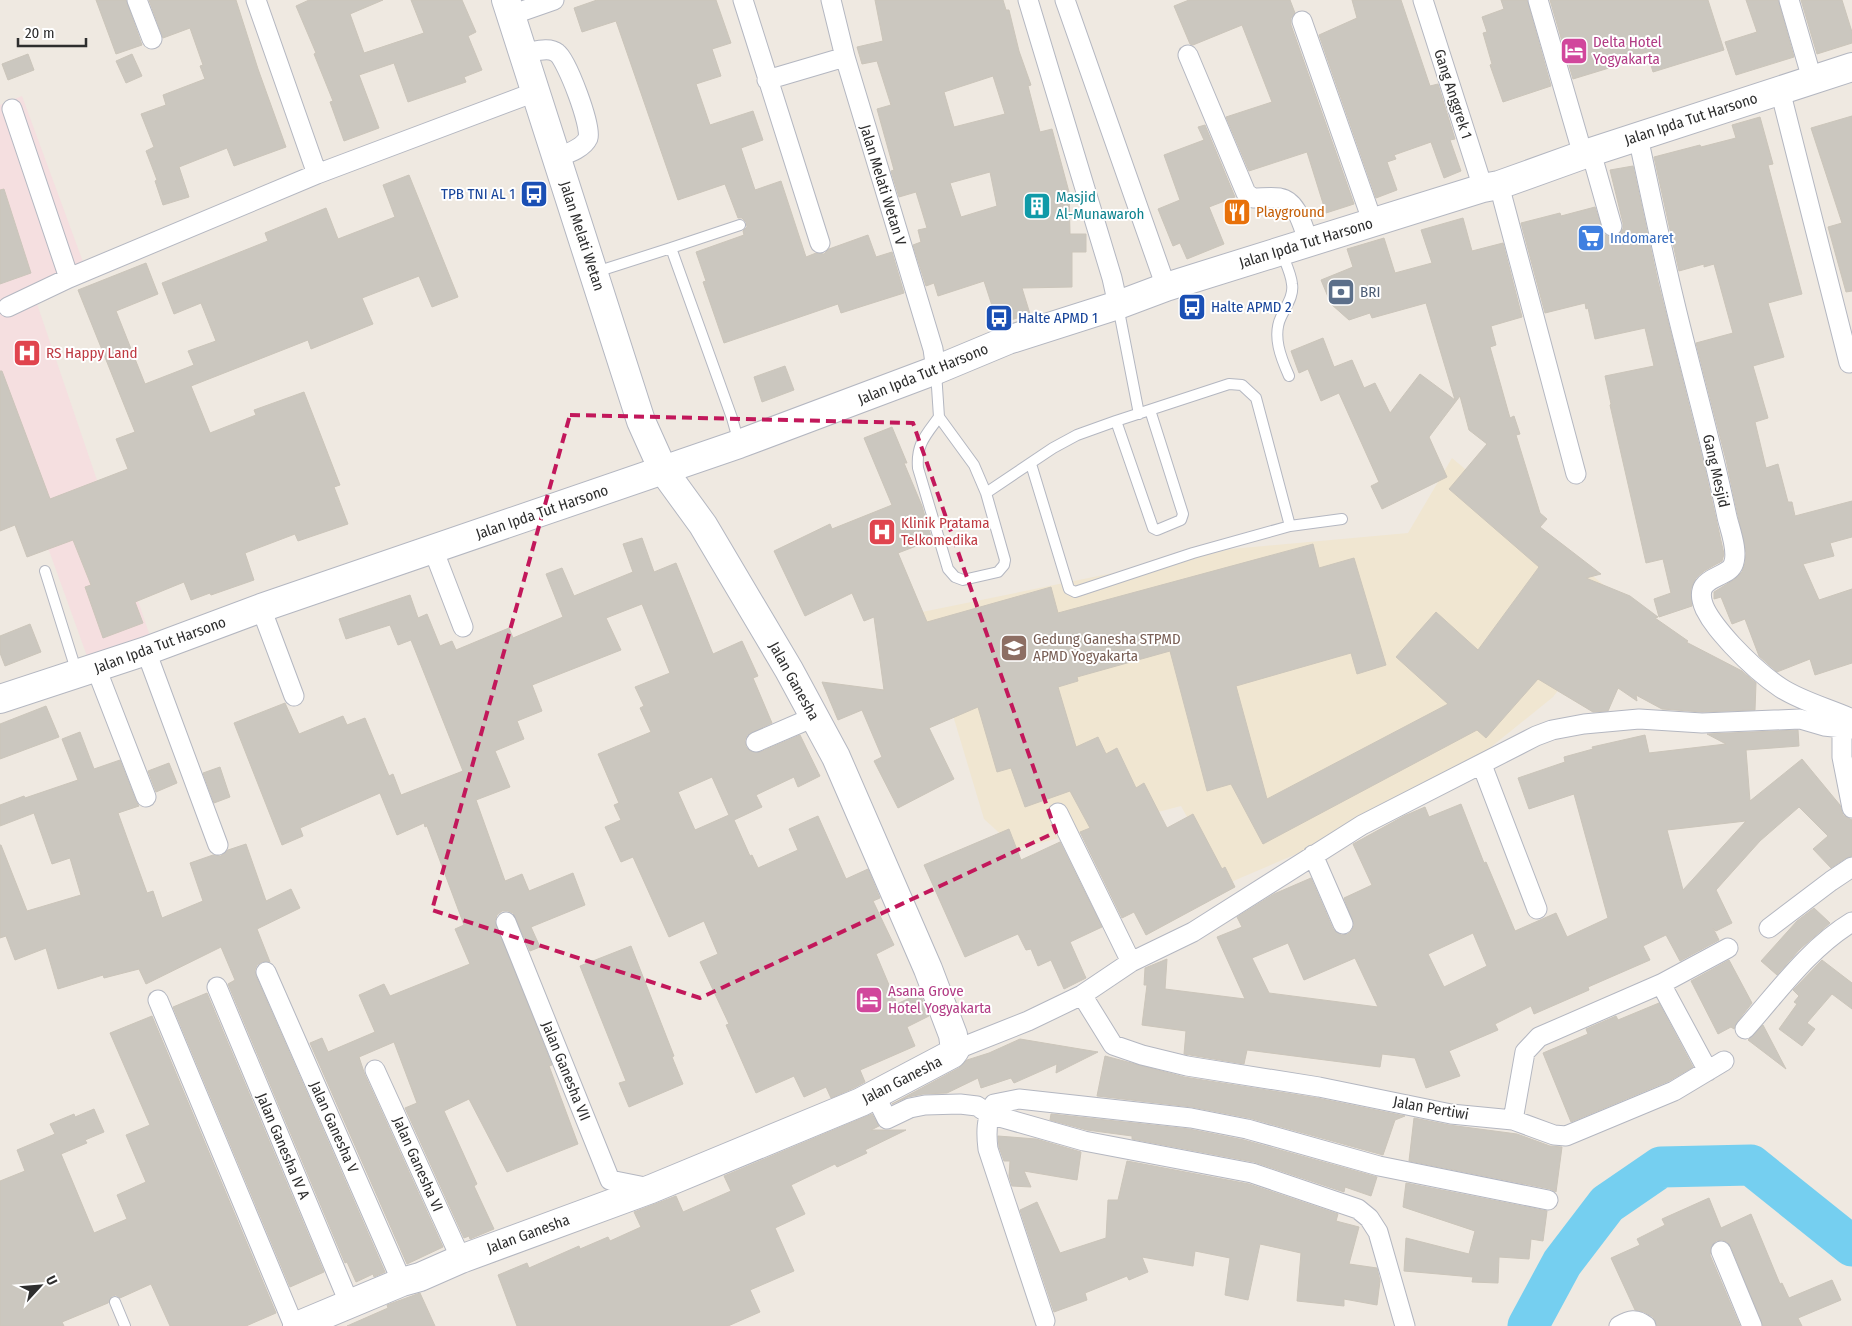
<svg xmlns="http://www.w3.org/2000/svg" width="1852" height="1326" font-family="'Fira Sans Condensed',sans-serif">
<rect width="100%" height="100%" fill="#efe9e1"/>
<!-- education -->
<path fill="#f0e6d1" d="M1452 458 1625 603 1553 697 1429 797 1224 885 1181 806 1017 849 984 819 922 612 1231 549 1408 533Z"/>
<!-- medical -->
<path fill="#f5dfe0" d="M22 96 86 270 33 292 150 636 88 659 0 414V105Z"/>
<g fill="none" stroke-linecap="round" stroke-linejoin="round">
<!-- river -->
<path stroke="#75cff0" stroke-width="41" d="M1528 1326 1562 1263 1607 1204 1661 1167 1751 1165 1852 1246"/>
</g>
<!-- building -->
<path fill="#cbc7bf" stroke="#cbc5ba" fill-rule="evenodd" d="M96 0H126L142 45 116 54Z
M149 0H236L258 69 286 147 234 166 227 148 179 167 189 197 163 205 155 181 157 180 146 151 154 147 141 114 166 105 163 95 205 79 200 66 203 65 190 28 163 38Z
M309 0H383L350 14 364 53 424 33 411 0H462L476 32 468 36 482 70 464 77 466 82 408 102 394 63 359 75 379 128 344 141 330 102 333 101 314 54 316 53 296 6Z
M597 0H716L731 43 712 49 721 76 696 84 710 125 753 111 763 140 741 148 755 190 781 181 806 257 816 253 824 254 829 249 868 235 876 257 892 252 904 293 841 313 838 304 724 343 703 282 706 281 696 252 744 235 743 231 747 227 746 222 742 218H738L725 184 678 200 616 21 582 32 574 8Z
M875 0H1003L1006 10H1009L1019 51 1031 85 1028 86 1040 132 1052 129 1069 192 1070 234H1086V252H1072V287L1022 288 1030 314 998 324 984 281 938 296 934 283 926 286 913 245 921 242 918 230 927 228 916 192 899 197 891 171 894 170 877 109 891 105 877 61 862 64 857 47 883 41ZM993 76 1005 114 954 127 944 92ZM990 172 997 206 961 217 950 183Z
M1189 0H1290L1295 13 1291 18V25L1354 204 1326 213 1307 152 1249 171 1226 117 1272 102 1242 25 1193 45 1190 44 1174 6Z
M1352 0H1401L1430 86 1438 84 1455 139 1450 140 1461 171 1444 178 1431 142 1394 155 1396 159 1387 162 1397 190 1376 198 1319 35 1357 18Z
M1501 0H1527L1551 86 1503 102 1490 65 1492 64 1483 33 1487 32 1482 17 1504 9Z
M1550 0H1708L1724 50 1653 72 1647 52 1608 64 1609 68 1573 79Z
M1746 0H1778L1794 57 1736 75 1725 42 1757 32Z
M1801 0H1842L1852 32V43L1817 54Z
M28 54 34 70 8 80 2 64Z
M132 54 142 76 126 83 116 61Z
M1852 116V291L1846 292 1828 227 1842 223 1811 128Z
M1760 117 1773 164 1768 165 1802 294 1768 303 1784 357 1753 366 1768 418 1755 422 1766 468 1778 464 1788 502H1792L1795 516 1852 501V537L1830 543 1834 556 1803 564 1819 600 1852 589V663L1815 675 1810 659 1777 672 1759 656 1745 619 1732 624 1721 597 1714 599V592L1735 579 1742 572 1745 563 1746 553 1726 460 1696 343 1733 333 1714 264 1704 267V264L1679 271 1654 157 1700 145 1701 147 1736 138 1732 125Z
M1205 125 1235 197 1209 207 1224 244 1187 259 1180 243 1173 246 1158 209 1180 200 1164 155 1204 140 1198 127Z
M1633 166 1658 282 1704 465 1724 554 1722 561 1704 571 1696 578 1691 589 1692 606 1659 617 1654 599 1671 593 1663 559 1646 563 1610 405 1611 404 1605 376 1654 366 1645 328 1595 339 1588 308 1586 309 1585 303 1545 313 1521 223 1560 213 1561 216 1595 207 1604 234 1609 237H1616L1623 229V223L1610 170Z
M409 175 458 297 432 307 419 276 362 298 373 324 311 349 308 340 191 386 210 433 256 415 254 410 304 392 340 485 334 487 348 524 298 541 295 534 245 553 254 580 211 595 210 593 191 600 184 582 135 602 143 623 103 638 85 587 91 585 73 540 27 557 15 525 0 531V371H2L50 499 128 469 116 439 135 432 78 290 146 263 158 294 116 311 145 384 194 365 188 351 216 341 201 303 174 314 162 283 268 241 265 233 326 208 338 239 395 217 383 185Z
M4 189 31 273 0 284V190Z
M1463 218 1472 251 1503 243 1522 317 1491 326 1496 345 1490 347 1510 418 1514 416 1520 434 1516 435 1540 513 1547 519 1540 527 1601 574 1586 578 1630 596 1658 617 1655 618 1688 641 1686 642 1742 671 1756 683 1755 710 1702 712 1662 709 1636 695 1637 701 1618 688 1608 711 1593 712 1538 679 1486 738 1477 730 1263 844 1231 784 1207 791 1170 651 1077 677 1078 681 1058 687 1076 747 1098 737 1106 754 1117 748 1136 788 1144 783 1167 828 1193 814 1222 869 1225 867 1235 887 1146 935 1134 912 1122 918 1080 832 1090 828 1070 791 1025 807 1011 768 997 772 978 707 929 728 954 779 898 808 874 761 882 757 862 710 838 720 822 682 884 690 874 617 864 621 852 593 805 616 774 551 830 524 832 529 892 505 864 438 892 427 907 463H904L922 506 932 540 898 553 927 622 1051 587 1058 613 1313 544 1319 568 1354 558 1386 665 1357 674 1351 653 1236 686 1267 799 1448 704 1396 657 1436 612 1478 650 1539 567 1449 489 1487 444 1469 430 1460 396 1429 437 1447 477 1382 509 1371 486 1379 482 1339 393 1321 401 1308 369 1299 373 1291 351 1323 338 1334 367 1352 360 1364 388 1375 383 1390 413 1420 374 1455 400 1426 303 1372 318 1370 313 1349 320 1331 304 1321 280 1353 267 1347 249 1384 238 1395 273 1432 263 1421 230Z
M785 366 794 390 762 402 754 377Z
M642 538 654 572 676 563 713 654 742 641 758 676 753 678 772 723 747 735 745 740 746 747 750 751 760 752 800 735 820 776 798 787 794 777 756 795 762 807 734 820 750 856 752 855 758 868 798 850 789 829 818 816 846 879 868 869 880 898 873 901 894 945 876 954 897 1004 920 993 929 1016 907 1027 915 1046 860 1070 865 1082 854 1088 831 1098 826 1087 804 1097 794 1076 756 1093 726 1025 729 1024 700 962 718 954 704 921 669 937 633 857 621 862 605 827 621 820 614 805 619 803 598 754 651 732 640 708 644 706 635 687 670 673 642 604 606 618 621 650 532 685 542 711 517 721 524 739 495 751 510 787 476 800 505 881 522 874 529 891 573 873 585 905 531 927 540 947 530 951 513 913 508 911H502L497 915 495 921 552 1065 549 1066 578 1144 507 1172 469 1099 444 1111 477 1184 474 1186 494 1229 470 1239 469 1236 464 1238 405 1108 417 1103 394 1042 359 1057 365 1075 443 1247 407 1264 310 1043 322 1038 328 1052 375 1032 359 995 384 984 390 996 470 964 455 929 464 925 427 826 425 827 424 823 397 835 380 793 300 828 303 836 282 845 234 723 285 703 299 734 343 716 347 725 365 718 389 776 393 774 401 795 463 771 411 640 398 645 390 625 346 639 339 619 410 595 418 618 427 614 440 646 452 641 456 650 509 628 513 638 563 617 546 574 562 568 574 596 633 572 623 544ZM712 777 729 815 695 830 678 792Z
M30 624 41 652 5 666 0 653V636Z
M46 706 59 737 0 759V724Z
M1798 730 1799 746 1746 750 1750 801 1802 759 1840 805 1843 815 1852 820V856L1846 858 1831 868 1813 849 1828 836 1799 807 1760 841 1716 890 1732 923 1716 931 1713 928 1719 940 1680 961 1666 935 1643 946 1650 960 1588 987 1589 990 1534 1014 1531 1006 1495 1024 1498 1030 1449 1051 1460 1076 1426 1088 1415 1058 1382 1054 1380 1067 1247 1050 1244 1064 1184 1054 1186 1031 1142 1025 1147 985H1144L1145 968 1167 959 1165 989 1245 999 1217 937 1242 927 1237 917 1274 894 1311 878 1333 929 1341 935 1348 934 1352 930 1354 925 1344 898 1372 885 1353 844 1404 816 1425 807 1429 817 1461 804 1484 863 1486 862 1515 931 1556 913 1567 937 1608 918 1574 794 1529 809 1518 778 1565 762 1564 757 1593 749 1592 747 1645 735 1649 753 1726 744 1707 734ZM1746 821 1683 890 1667 830ZM1473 933 1487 966 1444 987 1428 954ZM1288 943 1304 980 1355 958 1378 1007 1269 993 1252 958Z
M80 732 94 769 120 760 136 801 139 806 118 813 147 893 153 891 162 918 203 901 190 863 213 855 221 856 228 850 246 844 266 901 291 889 300 908 257 929 270 962H262L257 965 255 970 256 976 385 1272 374 1277 373 1274 356 1282 347 1262 345 1263 228 984 235 980 221 947 146 984 139 969 104 978 103 975 58 989 46 948 15 960 6 936 0 938V845H1L27 911 81 895 70 858 52 864 34 813 0 826V805L24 796 25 798 78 780 62 739Z
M169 763 177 783 156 792 148 771Z
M220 767 230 797 214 803 203 773Z
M1009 829 1021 860 1060 842 1102 927 1070 942 1086 978 1064 989 1051 960 1038 966 1031 949 1026 950 1018 934 965 957 924 865Z
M1814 908 1830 923 1800 949 1777 975 1761 961 1797 921Z
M631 946 674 1056 672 1057 683 1084 629 1107 619 1083 626 1081 580 966Z
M1729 960 1752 1003 1737 1022 1734 1029 1731 1027 1718 1034 1691 981Z
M1822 960 1852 983V1009L1832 994 1807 1023 1815 1029 1802 1046 1779 1029 1797 1004 1794 1002 1799 996 1793 990Z
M207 993 324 1272 290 1287 173 1007Z
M1659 1003 1693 1067 1669 1081 1571 1122 1543 1053 1588 1034 1586 1029 1616 1016 1618 1020Z
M152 1016 276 1313 246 1326H170L151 1284 120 1298 116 1295 112 1296 108 1303 62 1322 64 1326H0V1181L25 1171 17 1150 55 1134 50 1124 74 1114 75 1117 94 1109 104 1132 85 1140 87 1143 61 1154 94 1233 127 1219 117 1195 146 1182 126 1135 150 1125 110 1033Z
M1763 1025 1786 1069 1748 1040Z
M1020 1039 1098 1052 1056 1073 1057 1064 1014 1083 1011 1078 981 1088 978 1078 947 1093 923 1094 908 1097 892 1104 959 1068 967 1060 989 1053Z
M1105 1056 1184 1077 1317 1098 1405 1116 1395 1120 1383 1155 1249 1118 1192 1107 1097 1096Z
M872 1114 879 1126 871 1130H906L865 1150 867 1153 837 1167 835 1164 791 1185 805 1214 775 1228 794 1271 750 1290 760 1312 728 1326H517L498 1275 527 1263 529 1268 579 1246 580 1249 608 1237 610 1241 641 1227 634 1212 676 1196 683 1212 731 1191 724 1176Z
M1051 1114 1189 1129 1244 1140 1377 1177 1371 1196 1345 1187 1344 1192 1254 1162 1132 1139V1136L1087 1130 1050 1120Z
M1414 1118 1449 1125 1517 1134 1550 1146 1562 1147 1556 1192 1550 1189 1409 1161Z
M998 1136 1036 1139 1081 1152 1077 1180 1024 1171 1031 1187 1012 1186 1009 1176 1010 1161H1004L999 1147Z
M1127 1161 1249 1184 1338 1214 1336 1221 1359 1227 1349 1264 1377 1268 1380 1281 1377 1305 1344 1299V1306L1297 1301 1301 1253 1260 1244 1248 1300 1225 1295 1230 1258 1195 1251 1193 1266 1142 1257 1148 1272 1129 1280 1127 1276 1085 1293 1087 1300 1054 1312 1020 1210 1037 1202 1060 1253 1106 1238 1108 1200H1118Z
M1406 1183 1547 1211 1543 1241 1531 1239 1529 1259 1499 1257 1498 1283 1472 1282 1473 1277 1404 1271 1406 1238 1469 1254 1475 1231 1403 1207Z
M1709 1198 1721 1228 1751 1214 1780 1284 1782 1283 1789 1298 1832 1280 1841 1300 1798 1318 1802 1326H1763L1731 1247 1727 1242 1722 1240 1716 1241 1712 1245 1710 1255 1740 1326H1657L1653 1317 1644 1312 1635 1310 1611 1258 1640 1245 1637 1239 1665 1225 1662 1219Z
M420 1293 435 1326H347L388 1308 387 1305Z"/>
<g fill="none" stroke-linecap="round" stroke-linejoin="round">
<!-- lane casing -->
<g stroke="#b4b7c1" stroke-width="12">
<path id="lane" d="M671 248 740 225
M1281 251C1285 262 1291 273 1292 284 1294 296 1286 306 1281 317 1272 336 1281 358 1289 376
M596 272 671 248 732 418 739 443
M1118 306 1139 414
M936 372 939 417 974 465 986 493 1005 560 1004 565 998 572 963 580 955 577 948 569 918 468C916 444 926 435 939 417
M1116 421 1153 528 1157 530 1181 520 1183 514 1150 410
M1031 464 1069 589 1075 592 1193 553 1290 526 1342 519
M986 493 1053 448 1077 435 1116 421 1229 384 1242 385 1256 398 1290 526
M45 571 77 673
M115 1302 125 1326"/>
</g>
<!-- street casing -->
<g stroke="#b4b7c1" stroke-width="21">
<path id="street" d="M137 0 152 39
M256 0 317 174
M743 0 820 243
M831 0 845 57 933 349 936 370
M1028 0 1112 278 1118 305
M1065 0 1166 287
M1423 0 1483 188
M1538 0 1583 155
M1789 0 1812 79
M511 15 554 0
M1302 21 1373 223
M523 53C533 52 549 46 557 53 567 60 592 127 588 138 583 149 566 154 556 158
M1188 55 1246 193 1253 198C1262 198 1272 197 1280 198 1298 201 1303 228 1309 243
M767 80 845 57
M1780 90 1849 363
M12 109 69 278
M1638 137C1650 192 1661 246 1674 300 1691 372 1712 444 1727 517 1730 530 1739 552 1733 565 1726 580 1690 575 1705 609 1712 623 1722 634 1732 645 1747 661 1763 676 1781 688 1801 701 1827 708 1850 718
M1591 152 1612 226
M1499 185 1576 474
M8 307 69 278 317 174 535 92
M433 549 463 627
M261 608 294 696
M146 651 218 845
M96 668 146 797
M1848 720 1842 729V757L1852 808
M756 742 814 717
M1482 765 1537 909
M1058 813 1131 962
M1313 855 1343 924
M506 922 610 1180 650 1188
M1769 928 1831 881 1852 867
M266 972 402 1282
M1661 984 1708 1071
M217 987 350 1305
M1082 995 1113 1045 1142 1055 1187 1066 1319 1087 1451 1114 1513 1120 1525 1052 1539 1037 1661 984 1728 948
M158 1000 294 1326
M1745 1029C1778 992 1809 948 1852 922
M955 1050 1028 1021 1082 995 1131 962 1193 932 1362 825 1536 736 1552 730 1584 724 1639 719 1702 723 1800 719 1824 726 1852 729
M375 1070 461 1259
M875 1095 887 1119 910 1108 925 1105 960 1104 977 1106 989 1114 1084 1141 1252 1173 1358 1209 1369 1218 1378 1232 1405 1326
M1513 1120 1554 1135 1566 1136 1674 1091 1724 1061
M1721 1251 1752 1326
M1045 1321 988 1149C986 1133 986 1118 994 1104L1019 1099 1191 1118 1247 1129 1379 1166 1548 1200
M1619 1326C1630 1320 1636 1318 1646 1326"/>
</g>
<!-- secondary casing -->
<g stroke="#b4b7c1" stroke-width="30">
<path id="secondary" d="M0 699 146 651 261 608 739 444 936 370 1008 340 1118 305 1166 287 1483 188 1499 185 1591 152 1852 67
M297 1326 402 1282 420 1277 461 1259 651 1189 861 1102 952 1054 955 1050 953 1035 928 969 836 757 789 670 703 525 663 470 641 421 506 0"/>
</g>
<!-- lane -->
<use href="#lane" stroke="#fff" stroke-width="10"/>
<!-- street -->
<use href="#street" stroke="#fff" stroke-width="19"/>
<!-- secondary -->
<use href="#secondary" stroke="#fff" stroke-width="28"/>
</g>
<!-- marked area -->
<path fill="none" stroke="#c2185b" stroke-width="4" stroke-dasharray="10 6" stroke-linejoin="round" d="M570 415 913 423 1056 832 700 998 432 910Z"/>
<!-- icons -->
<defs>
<g id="hotel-square" transform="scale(1.4375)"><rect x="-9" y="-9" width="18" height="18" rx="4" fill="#d1479c" stroke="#fff"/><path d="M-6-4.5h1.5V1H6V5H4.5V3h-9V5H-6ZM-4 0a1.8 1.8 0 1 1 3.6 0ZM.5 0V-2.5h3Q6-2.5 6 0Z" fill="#fff"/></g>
<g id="bus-square" transform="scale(1.4375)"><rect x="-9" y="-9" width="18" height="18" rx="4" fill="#1a4fb4" stroke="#fff"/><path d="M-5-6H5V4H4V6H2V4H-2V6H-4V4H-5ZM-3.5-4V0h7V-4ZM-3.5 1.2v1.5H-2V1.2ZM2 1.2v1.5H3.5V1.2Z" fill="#fff"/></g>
<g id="building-square" transform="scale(1.4375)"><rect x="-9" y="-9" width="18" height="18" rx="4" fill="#0f9aa8" stroke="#fff"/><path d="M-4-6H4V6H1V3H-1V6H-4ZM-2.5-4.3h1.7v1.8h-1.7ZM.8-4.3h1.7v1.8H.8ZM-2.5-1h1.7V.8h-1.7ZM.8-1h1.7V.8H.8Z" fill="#fff"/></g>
<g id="restaurant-square" transform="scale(1.4375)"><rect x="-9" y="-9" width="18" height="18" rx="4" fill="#e8710a" stroke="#fff"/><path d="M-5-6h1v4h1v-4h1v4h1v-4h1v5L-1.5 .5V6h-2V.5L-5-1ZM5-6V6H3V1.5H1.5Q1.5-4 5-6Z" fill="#fff"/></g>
<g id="supermarket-square" transform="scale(1.4375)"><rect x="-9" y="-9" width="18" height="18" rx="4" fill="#3f7fe0" stroke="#fff"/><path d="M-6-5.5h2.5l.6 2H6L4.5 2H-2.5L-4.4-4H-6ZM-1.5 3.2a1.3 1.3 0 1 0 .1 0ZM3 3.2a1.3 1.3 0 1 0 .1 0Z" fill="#fff"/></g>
<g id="bank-square" transform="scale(1.4375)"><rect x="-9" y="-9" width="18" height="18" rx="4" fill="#5c6f8a" stroke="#fff"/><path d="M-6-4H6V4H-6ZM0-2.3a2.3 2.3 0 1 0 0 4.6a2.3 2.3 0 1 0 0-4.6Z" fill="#fff"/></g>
<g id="hospital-square" transform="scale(1.4375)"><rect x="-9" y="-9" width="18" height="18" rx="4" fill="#e0444e" stroke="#fff"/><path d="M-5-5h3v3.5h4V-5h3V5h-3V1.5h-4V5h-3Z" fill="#fff"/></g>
<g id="university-square" transform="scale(1.4375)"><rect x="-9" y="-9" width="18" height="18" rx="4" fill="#8d6e63" stroke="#fff"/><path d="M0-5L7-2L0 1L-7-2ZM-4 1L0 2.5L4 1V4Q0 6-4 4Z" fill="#fff"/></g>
</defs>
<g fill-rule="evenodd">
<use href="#hotel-square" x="1574" y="51"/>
<use href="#bus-square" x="534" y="194"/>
<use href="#building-square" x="1037" y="206"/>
<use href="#restaurant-square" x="1237" y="212"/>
<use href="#supermarket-square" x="1591" y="238"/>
<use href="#bank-square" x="1341" y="292"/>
<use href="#bus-square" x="1192" y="307"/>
<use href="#bus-square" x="999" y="318"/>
<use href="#hospital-square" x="27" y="353"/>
<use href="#hospital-square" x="882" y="532"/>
<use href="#university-square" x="1014" y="648"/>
<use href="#hotel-square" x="869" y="1000"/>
</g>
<g text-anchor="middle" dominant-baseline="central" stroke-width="4" stroke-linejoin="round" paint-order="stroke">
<!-- hotel labels -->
<g font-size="15" fill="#b23c85" stroke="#fff" text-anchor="start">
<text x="1593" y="42">Delta Hotel<tspan x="1593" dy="17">Yogyakarta</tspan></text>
<text x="888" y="991">Asana Grove<tspan x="888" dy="17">Hotel Yogyakarta</tspan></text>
</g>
<!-- street labels -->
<g font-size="15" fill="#2e2e2e" stroke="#fff">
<text transform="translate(1453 94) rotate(72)">Gang Anggrek 1</text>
<text transform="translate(1691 119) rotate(-18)">Jalan Ipda Tut Harsono</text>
<text transform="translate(883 185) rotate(73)">Jalan Melati Wetan V</text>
<text transform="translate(582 236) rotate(72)">Jalan Melati Wetan</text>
<text transform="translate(1306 243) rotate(-17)">Jalan Ipda Tut Harsono</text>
<text transform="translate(923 374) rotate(-22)">Jalan Ipda Tut Harsono</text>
<text transform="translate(1716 471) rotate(77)">Gang Mesjid</text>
<text transform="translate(542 512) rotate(-19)">Jalan Ipda Tut Harsono</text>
<text transform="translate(160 645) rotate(-20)">Jalan Ipda Tut Harsono</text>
<text transform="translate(794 681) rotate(61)">Jalan Ganesha</text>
<text transform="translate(566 1071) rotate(68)">Jalan Ganesha VII</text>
<text transform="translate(902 1080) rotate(-27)">Jalan Ganesha</text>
<text transform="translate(1431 1108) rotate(10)">Jalan Pertiwi</text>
<text transform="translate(334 1127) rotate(66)">Jalan Ganesha V</text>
<text transform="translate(283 1146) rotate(67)">Jalan Ganesha IV A</text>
<text transform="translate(418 1164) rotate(66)">Jalan Ganesha VI</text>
<text transform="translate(528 1234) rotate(-20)">Jalan Ganesha</text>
</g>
<!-- transit labels -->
<g font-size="15" fill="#164399" stroke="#fff" text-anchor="start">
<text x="515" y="194" text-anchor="end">TPB TNI AL 1</text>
<text x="1211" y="307">Halte APMD 2</text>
<text x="1018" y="318">Halte APMD 1</text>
</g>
<!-- culture labels -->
<g font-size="15" fill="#0d838f" stroke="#fff" text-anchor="start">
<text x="1056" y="197">Masjid<tspan x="1056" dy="17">Al-Munawaroh</tspan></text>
</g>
<!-- food labels -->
<g font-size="15" fill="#c56008" stroke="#fff" text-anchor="start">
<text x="1256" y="212">Playground</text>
</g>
<!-- shop labels -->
<g font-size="15" fill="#366cbe" stroke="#fff" text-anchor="start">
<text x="1610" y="238">Indomaret</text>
</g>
<!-- service labels -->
<g font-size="15" fill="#4e5e75" stroke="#fff" text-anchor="start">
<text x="1360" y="292">BRI</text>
</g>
<!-- health labels -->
<g font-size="15" fill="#be3a42" stroke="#fff" text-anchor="start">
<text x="46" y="353">RS Happy Land</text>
<text x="901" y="523">Klinik Pratama<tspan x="901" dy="17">Telkomedika</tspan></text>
</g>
<!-- education labels -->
<g font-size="15" fill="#785e54" stroke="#fff" text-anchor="start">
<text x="1033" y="639">Gedung Ganesha STPMD<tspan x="1033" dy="17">APMD Yogyakarta</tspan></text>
</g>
</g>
<!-- north arrow -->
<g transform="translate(40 1286) rotate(64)" stroke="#ffffff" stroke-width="4" paint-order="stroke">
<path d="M0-4L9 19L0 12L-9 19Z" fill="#2e2e2e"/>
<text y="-8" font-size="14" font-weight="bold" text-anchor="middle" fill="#2e2e2e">U</text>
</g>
<!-- scale -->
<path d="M18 38v8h68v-8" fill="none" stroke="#2e2e2e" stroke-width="2.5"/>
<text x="25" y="38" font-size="15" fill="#2e2e2e" stroke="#ffffff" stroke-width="4" paint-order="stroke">20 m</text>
</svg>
